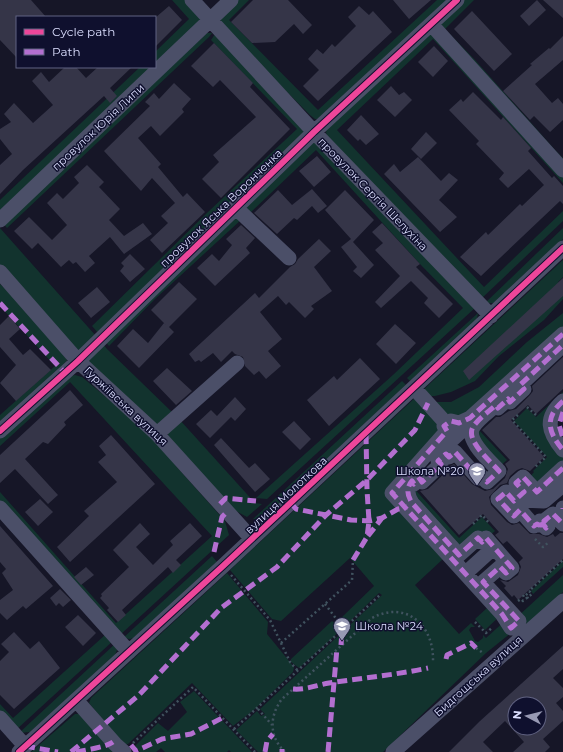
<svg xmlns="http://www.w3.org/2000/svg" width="563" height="752" font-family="Montserrat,sans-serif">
<rect width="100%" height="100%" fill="#161627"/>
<!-- green -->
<path fill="#12332e" d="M172 0H186L201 17 200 24 0 212V200L140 67H155V52L189 19Z
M237 0H249L229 20 318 110 437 0H450L322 119H315L310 115 221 26 220 16Z
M463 0H474L445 29 475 60 556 151 563 158V164L441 32 439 26V23Z
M433 32 563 175V183L433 39 337 130 484 287 563 211V221L481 299 327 137 326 132 328 125Z
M207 33H212L209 37 7 228 3 223Z
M215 34 305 127 304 135 188 243 99 334 92 326 209 211 297 129 211 40Z
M314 142 476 307 267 499 256 498 394 374 463 308 420 264 316 150 249 214 244 205Z
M236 214 242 219 155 299 109 346 103 339Z
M0 228 96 336 79 350 74 349 0 265Z
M563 228V239L500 299 494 303H485Z
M563 260V277L558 282 563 287V299L544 320 499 356 475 381 451 392 435 396H429L422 391Z
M0 284 28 311 66 356 67 361 0 425V415L55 366 0 306Z
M478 313 477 319 410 381 407 378Z
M563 313V334L455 423 432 402H451L479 387 527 342Z
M101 342 107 349 174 414 157 425 89 364 88 359Z
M75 375 82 377 149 433 167 452 176 466 225 521 229 535 120 635 0 502V492L116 623 212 536 70 382 0 446V436L68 377Z
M402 381 406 385 266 516 258 519H253Z
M563 392V401L554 411 563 450V468L537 492 526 481 534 472 533 471 547 457 514 421 527 408 536 417Z
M417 396 446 429 392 493 443 559 415 585 459 634 471 623 475 627H471L469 630 475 641 478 642 483 638V635L486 638 507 619 511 633 486 653 383 752H258L236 730 257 711 261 716 265 714 260 709 382 595 379 593 345 626 340 619 374 586 350 558 281 621 272 619 230 570Z
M179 419 255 503 262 504 247 517 236 511 168 437V432Z
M473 427 477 428 507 460 497 469Z
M410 484 459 538 482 517 495 531 482 542 459 555 408 488Z
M212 556 217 562 136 637 130 639 123 638Z
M563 561V567L533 594 531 591Z
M227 573 268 622 267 634 294 667 293 672 255 709 233 726 192 683 128 744H123L89 703 91 698Z
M563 575V592L530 622 525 624 516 618Z
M487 608 502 614 485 630 475 619Z
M332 621 341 628 340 631 299 668 291 662V659Z
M105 635 114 640 16 730 0 712V704L13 718Z
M116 643 117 650 114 657 30 732 19 733Z
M194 691 252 752H231L229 750 227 752H165L161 748 156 752H140L135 746 158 723 168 731 187 712 180 702Z
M75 714H79L113 750V752H31Z"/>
<!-- building -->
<path fill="#353548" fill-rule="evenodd" d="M0 0H31L46 17H17V58L0 40Z
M253 0H288L312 25 303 34 294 24 275 42 252 43 231 22Z
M393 0H431L409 19Z
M537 0 546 10 529 26 520 16Z
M543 0H563V18Z
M169 6 182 20 155 47V18Z
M359 6 369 15 373 11 392 32 318 101 303 86 319 70 308 59 317 49 323 54 332 44 335 47 356 26 348 17Z
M472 11 512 54 494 71 454 29Z
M563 36V60L535 84 552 103 558 98 563 104V120L550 132 534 116 530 120 503 91 532 65 530 64 549 48 550 49Z
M214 43 253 83 250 87 290 129 221 198 202 179 219 162 213 155 256 117 220 80 213 87 191 66Z
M434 46 448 61 433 77 418 62Z
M65 67H76L86 78 98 67H132L110 88 117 96 110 103 104 96 23 170 0 194V165L12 154 0 139V129L11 122 4 114 14 103 33 123 53 105 32 81 41 72 49 82Z
M174 83 191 99 182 109 184 112 160 136 151 126 138 138 161 164 158 167 183 197 187 193 205 212 162 253 150 240 168 223 161 216 175 203 152 178 141 191 104 151 150 106 145 102 154 93 159 99Z
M391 86 399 95 404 92 412 100 395 117 377 100Z
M473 92 501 120 503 117 531 148 528 151 552 178 554 176 563 186V204L560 201 481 276 460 257 486 232 488 235 520 204 522 206 544 185 529 169 508 188 499 179 504 173 476 144 479 141 449 110 461 99 463 102Z
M361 115 379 134 366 145 360 139 358 141 347 130Z
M426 132 437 143 421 159 411 149Z
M317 156 331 172 314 187 299 171Z
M418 157 441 181 449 173 458 180 439 200 457 217 440 232 384 174 394 164 400 172Z
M87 165 104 182 99 187 120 209 109 220 124 236 143 223 152 234 124 254 110 237 89 256 95 263 85 272 76 262 73 264 69 260 61 267 38 243 32 249 14 231 29 217 52 240 67 225 47 203 57 193 63 199 79 183 74 177Z
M312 189 327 206 318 213 312 206 297 220 294 218 277 234 254 213 278 190 292 205Z
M345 190 374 220 353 242 374 265 361 278 353 271 357 267 341 247 351 239 325 210Z
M382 223 420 264 416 267 453 304 439 318 424 303 428 298 411 281 381 308 375 302 400 276 375 250 383 243 372 232Z
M241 225 255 238 246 248 250 253 215 286 197 268 212 254 219 261 232 245 226 239Z
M319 239 331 251 314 267 332 291 311 306 314 309 305 318 289 302 286 305 278 296 260 312 282 339 268 351 281 366 266 379 259 371 254 375 245 366 243 357 235 354 232 351 221 362 213 353 201 362 199 360 195 362 189 354 255 293 259 298 290 267 295 264 298 259Z
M130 254 145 269 130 282 120 271 124 266 121 263Z
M563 278V296L469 380 463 371Z
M179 282 197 299 169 327 174 332 139 368 117 346 133 329 148 343 164 323 166 325 151 310Z
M97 287 110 302 91 318 78 303Z
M9 316 20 329 9 339 23 355 30 349 51 370 16 401 0 383 16 365 0 347V325Z
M395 324 416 343 396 364 376 344Z
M563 357V389L536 414 528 405 511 420 544 457 530 471 522 468 517 470 510 476 507 483 500 485 489 497 491 505 507 522 512 525 519 523 530 534H539L547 537 553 534 555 537 560 533H563V559L518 600 514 595 512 597 504 588 506 586 500 580 508 582 518 575 521 567 519 562 523 558 507 541 503 544 495 535 499 532 483 514 459 535 420 491 428 489 447 471 450 466 454 464 472 484 485 491 493 489 505 478 508 469 505 464 510 460 482 430 496 417H500L509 411 516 409 530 395 533 391 532 386Z
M360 358 380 379 329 426 307 400 334 376 337 380Z
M167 368 192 391 176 405 153 381Z
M70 390 83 405 64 422 66 425 48 444 43 442 25 459 58 495 48 504 15 469 0 483V455Z
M235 397 246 409 235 421 231 417 210 438 196 424 211 410 217 416Z
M294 421 311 439 300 450 282 432Z
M111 435 155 484 70 562 57 547 89 516 84 511 117 482 98 462 106 455 99 446Z
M221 438 249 468 255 463 270 479 255 492 214 445Z
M40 499 53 512 38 526 25 512Z
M140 523 150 534 136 547 153 565 173 545 170 541 190 523 202 536 176 560 181 565 173 573 168 567 122 610 126 615 118 622 107 610 109 608 100 598 102 596 101 594 129 567 113 550Z
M0 526 53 586 26 609 23 606 7 620 0 613V600L13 590 2 573 6 569 0 562Z
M86 567 94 575 81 585 74 577Z
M60 589 71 600 63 607 59 603 56 606 50 598Z
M78 615 96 633 83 646 65 627Z
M14 632 30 649 39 641 60 668 14 709 0 695V661L9 652 1 644Z
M563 646V669L553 678 563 688V697L556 703 563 711V721L543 739 550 747 545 752H513L524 742 505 721 483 742 493 752H449L480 721ZM515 704H539V728H515Z"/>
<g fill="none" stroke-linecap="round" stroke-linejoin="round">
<!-- path -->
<path stroke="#40535f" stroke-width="2.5" stroke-dasharray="2 3" stroke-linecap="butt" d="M527 407 536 415 537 414
M518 415 512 420 546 457 534 468
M473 524 482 515 490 524
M535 539 543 547 549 542
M231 575 270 620 290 662 298 671
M523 595 524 597 530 591
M527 597 530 601
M518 601 521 599 523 601 532 594 529 591 563 560
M325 604 344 629
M475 622 486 633 493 627
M281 643 352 580 353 560
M476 648 483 653
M258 709 272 725
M234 729 380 595
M133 743 193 687 255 752
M285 752C269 737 269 716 282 699L372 618C406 600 434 625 433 661"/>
<!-- minor -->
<path stroke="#4b4f68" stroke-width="15" d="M192 0 314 132 491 316
M431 24 563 170
M235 207 289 258
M0 220 231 0
M0 272 78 361 157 434 252 539
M563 334 470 418 459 423 451 421 444 426 447 431 392 493 502 614 511 628 519 621 483 582 500 567 506 573 512 568 486 538 482 542 478 538 459 555 412 503C407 495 406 488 412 481L414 484 420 479 422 482 441 464 438 461 446 454 449 457 455 452 478 478 481 476 487 482 499 471C490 461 465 440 473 427 478 419 488 412 496 405L498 408 508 399 510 402 524 389 520 385 563 345
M414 388 453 431
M563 401C544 418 548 432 563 450
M0 431 78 361 314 132 457 0
M157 434 237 363
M441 450 474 419
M563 468 537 492 523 477 516 483 524 492 514 501 506 492 498 499 514 516 520 510 534 526 537 524 539 525 540 521 542 523 541 525 543 524 546 528 548 526 544 521 553 514 563 524
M522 500 544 501 563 485
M0 508 129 652
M563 508V509
M468 571 490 551
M76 700 115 744 124 752
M0 718 25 746
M19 752 223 566 563 248
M393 752 563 601"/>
<!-- quiet -->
<path stroke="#b36fd0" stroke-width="5" stroke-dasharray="10 5" stroke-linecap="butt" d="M0 303 65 373
M563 334 470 418 459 423 451 421 444 426 447 431 392 493 502 614 511 628 519 621 483 582 500 567 506 573 512 568 486 538 482 542 478 538 459 555 412 503C407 495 406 488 412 481L414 484 420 479 422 482 441 464 438 461 446 454 449 457 455 452 478 478 481 476 487 482 499 471C490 461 465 440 473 427 478 419 488 412 496 405L498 408 508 399 510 402 524 389 520 385 563 345
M563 401C544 418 548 432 563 450
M563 412 559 425 563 438
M563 468 537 492 523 477 516 483 524 492 514 501 506 492 498 499 514 516 520 510 534 526 537 524 539 525 540 521 542 523 541 525 543 524 546 528 548 526 544 521 553 514 563 524
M291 503 296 509 351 520 369 521 382 518 398 509 407 507
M220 504 226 498 256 501
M563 508V509
M368 536 382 518
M214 552 222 517 227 512
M353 560 367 537 369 521 367 490 366 433
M341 645 342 631
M446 659 447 655 471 643 476 648
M293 689C306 690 317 685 329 683 362 678 395 675 428 668
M131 745 136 751 162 739 191 734 222 718
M25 746 58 752
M71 752 139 695 221 608 277 567 326 515 367 480 415 430 428 403
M76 752C86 750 106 747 113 742
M265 752 267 741 273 734
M282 752V749
M328 752 337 648"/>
<!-- cycleway casing -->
<g stroke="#0f102e" stroke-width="8">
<path id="cycleway" d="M0 431 78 361 314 132 457 0
M19 752 223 566 563 248"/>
</g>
<!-- cycleway -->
<use href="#cycleway" stroke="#ed469a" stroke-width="6"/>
</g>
<!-- icons -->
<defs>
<g id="school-pin" transform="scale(0.9)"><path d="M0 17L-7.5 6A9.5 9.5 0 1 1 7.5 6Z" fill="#9799b3" stroke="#0f102e"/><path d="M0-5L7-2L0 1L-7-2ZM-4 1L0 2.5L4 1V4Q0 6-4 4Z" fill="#fff"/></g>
</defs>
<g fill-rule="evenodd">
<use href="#school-pin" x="477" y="471"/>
<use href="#school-pin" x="342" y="626"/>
</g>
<g text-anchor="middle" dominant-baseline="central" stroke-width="3" stroke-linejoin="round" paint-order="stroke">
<!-- street labels -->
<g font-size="11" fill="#dcdfff" stroke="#0f102e">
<text transform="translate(98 127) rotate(-43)">провулок Юрія Липи</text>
<text transform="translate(373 194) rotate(46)">провулок Сергія Шелухіна</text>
<text transform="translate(221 208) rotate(-44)">провулок Яська Воронченка</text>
<text transform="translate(126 406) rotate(43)">Гуржіївська вулиця</text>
<text transform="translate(286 495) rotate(-43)">вулиця Молоткова</text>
<text transform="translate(478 676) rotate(-42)">Бидгощська вулиця</text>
</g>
<!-- poi labels -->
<g font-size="11" fill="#dcdfff" stroke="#0f102e" text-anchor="end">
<text x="464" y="471">Школа №20</text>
<text x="355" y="626" text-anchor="start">Школа №24</text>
</g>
</g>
<!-- legend -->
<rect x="16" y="16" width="140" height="52" fill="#0f102e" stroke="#616382"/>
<rect x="24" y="29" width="20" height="6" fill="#ed469a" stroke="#616382"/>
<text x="52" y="36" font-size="12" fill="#dcdfff">Cycle path</text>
<rect x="24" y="49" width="20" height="6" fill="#b36fd0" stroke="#616382"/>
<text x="52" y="56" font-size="12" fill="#dcdfff">Path</text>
<!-- north arrow -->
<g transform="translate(527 716) rotate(277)"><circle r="19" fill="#0f102e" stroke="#616382"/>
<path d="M0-3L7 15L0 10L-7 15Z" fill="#9799b3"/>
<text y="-6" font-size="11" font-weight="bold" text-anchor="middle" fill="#dcdfff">N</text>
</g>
</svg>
